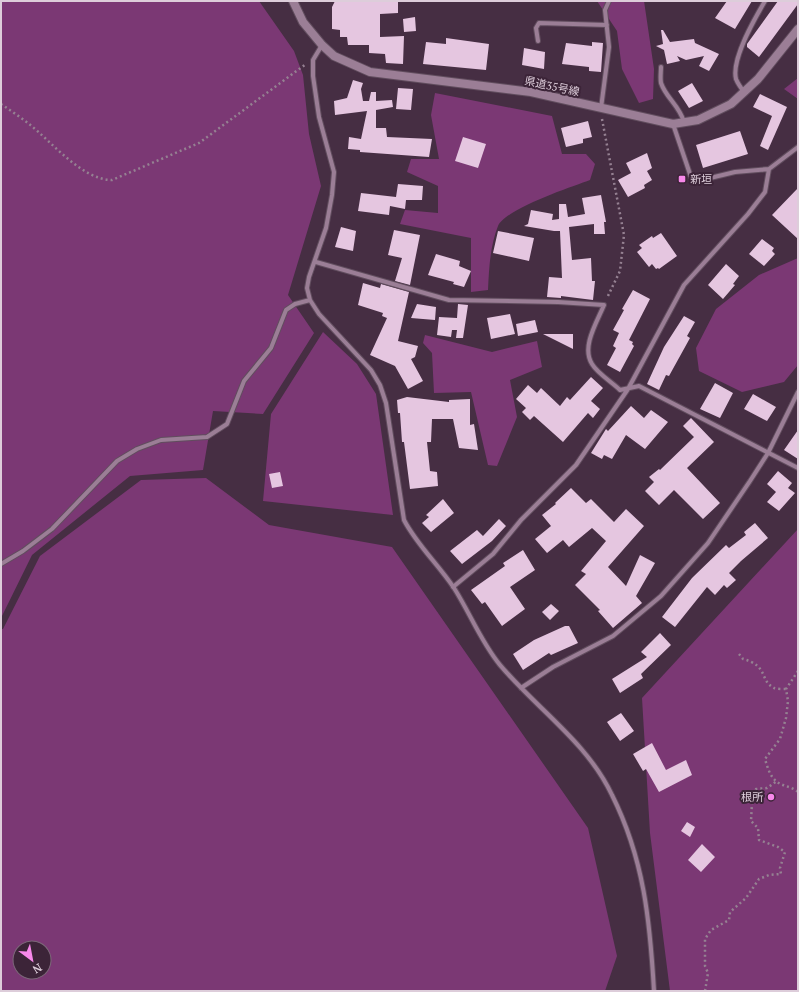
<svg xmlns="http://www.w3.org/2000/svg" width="799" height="992" font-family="'PT Serif','Noto Sans JP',serif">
<rect width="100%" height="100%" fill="#462e43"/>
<!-- green -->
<path fill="#7b3874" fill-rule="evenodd" d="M1 1H259L294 51 303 75 309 134 321 186 288 295 314 333 263 414 213 411 203 470 130 476 32 555 1 618Z
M597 1H644L654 69 653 99 639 103 622 69 617 31Z
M798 78V99L784 89Z
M435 93 552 116 562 154H586L595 164 590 180C571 187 505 209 498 226 490 246 489 269 488 290L471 292V238L400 224 405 210 438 213V186L407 172 411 159H439L431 115Z
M798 258V365L784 382 742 392 699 371 696 348 716 309 759 275Z
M323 332 357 364 376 394 393 515 263 501 271 414Z
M425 335 492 352 537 341 542 367 510 380 517 417 497 466 488 465 471 392 434 393 432 353 423 343Z
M206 478 269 525 392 547 588 828 617 956 605 991H1V629H3L40 556 141 480ZM20 948H44V972H20Z
M798 529V991H670L650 833 642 698Z"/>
<!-- building -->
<path fill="#e5c6e0" d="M335 1H398V13L380 14V37L404 36 403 64 386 63 385 54 369 53V45H348L347 37H340V30L332 29V7Z
M727 1H752L735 29 715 18Z
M778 1H798V4L759 57 747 47V44Z
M415 17 416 31 404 32 403 19Z
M661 30H663L670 42 694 39 695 43 719 54 709 71 699 66 704 56 686 60 677 56 680 61 667 64 664 50 656 46 663 44Z
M446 38 489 44 486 70 423 64 426 42 446 44Z
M592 42 603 43 601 72 589 71V67L562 64 566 43 592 46Z
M524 48 545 52 544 69 522 65Z
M353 80 363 83 361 89 363 101H369L371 92H376V101L392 100 393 107 376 110V128H386L387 137 432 139 429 157 360 152V150L348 149 349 137 361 139 367 111 335 115 334 101 347 98Z
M692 83 703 101 689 108 678 91Z
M398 88 413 89 411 110 396 109Z
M760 94 787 107 768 150 760 146 772 116 753 107Z
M588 121 592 137 583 139V143L566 147 561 128Z
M740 131 748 154 703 168 696 145Z
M463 137 486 144 478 168 455 161Z
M647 153 652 168 647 171 652 180 644 185 645 188 628 197 618 180 631 173 626 163Z
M398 184 423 186 422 200H406L405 209 390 206 389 215 358 211 361 193 396 197Z
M798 188V239L772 215Z
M601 195 606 222H604L605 234H594V224L569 227 572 260 591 258 592 281H595L593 300 561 296V298L547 297 549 277 562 278 560 231H554L524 226 528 224 531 210 553 214 552 220 559 219V204H566L568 217 585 214 582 198Z
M341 227 356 231 353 251 335 247Z
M394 230 420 235 410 285 395 281 402 258 388 255Z
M498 231 534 238 529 261 493 253Z
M661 233 677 256 659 269 658 268 656 269 652 264 649 267 637 252 642 248 639 245 652 236 653 238Z
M762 239 774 248 772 251 775 254 764 266 749 254Z
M436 254 460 261 459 266 471 271 464 287 453 284 454 282 428 275Z
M726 264 739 276 733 284 735 285 723 299 708 285Z
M363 283 380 288 381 284 409 292 398 341 418 346 415 357 411 359 423 381 408 389 395 366 370 355 387 318 382 316 383 313 358 305Z
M633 290 650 299 629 340 633 342 632 344 634 346 620 372 607 365 616 348 613 346 619 333 613 330 624 310 622 309Z
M417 304 436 307 435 320 411 318Z
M458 304 468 305 463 338H456L457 330H452L451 337 437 335 439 317 457 318Z
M510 314 515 334 491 339 487 318Z
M684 316 695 322 687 336 690 338 669 376 666 375 659 390 647 384 664 347Z
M535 320 538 332 518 336 516 324Z
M543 334H573V349Z
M591 377 603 388 591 401 600 409 593 418 588 413 563 442 534 416 530 420 522 412 526 408 516 399 528 385 537 393 541 388 560 406 567 397 570 400Z
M715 383 733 393 720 418 700 409Z
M753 394 776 407 767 421 744 409Z
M407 397 449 402V400L470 399V425L474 424 478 450 459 448 453 419H432L431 442H427L430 471 437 472 438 486 410 489 404 442H402L400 413H398L397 400Z
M631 406 644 418 651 410 668 422 645 449 626 435 612 459 604 455 602 459 591 453 606 429 608 431Z
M691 418 714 442 687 468 720 503 703 519 674 490 659 505 645 491 654 482 649 477 659 469 660 470 694 437 683 426Z
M798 430V459L784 450Z
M778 471 792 483 788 488 795 493 779 511 767 502 776 492 767 484Z
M280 472 283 486 272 488 269 474Z
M571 488 586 503 591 499 614 522 626 509 644 526 608 567 626 586 640 555 655 563 636 596 642 603 613 628 598 611 600 610 575 585 586 574 581 571 606 541 592 528 569 547 563 540 547 553 535 539 551 526 542 515 556 504 555 503Z
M443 499 454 513 431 532 422 523 429 517 426 515Z
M499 519 506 526 492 541 462 564 450 551 477 530 483 536Z
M755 523 768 538 741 561 729 573 736 580 727 588 724 585 715 595 707 587 675 627 662 617 692 578 726 545 729 548 746 535 744 532Z
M523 550 535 570 510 587 525 609 502 626 485 602 482 604 471 590 505 566 503 563Z
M551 604 559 611 550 620 542 612Z
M565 626H569L578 643 551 655 549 653 523 670 513 654 534 640Z
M660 633 671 645 641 674 643 678 620 693 612 679 647 657 641 652Z
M621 713 634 731 620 741 607 722Z
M652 743 666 770 686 760 692 775 659 792 646 769 643 771 633 754Z
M687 822 695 827 690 837 681 831Z
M702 844 715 857 701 872 688 860Z"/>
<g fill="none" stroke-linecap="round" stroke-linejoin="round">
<!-- street casing -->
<g stroke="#614d5e" stroke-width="6">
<path id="street" d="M538 41 536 28 539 23 607 25
M322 45 313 60V76L319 117 334 172 332 195 326 228 309 277 307 288 310 300 319 314 371 370 380 385 386 403 404 520C417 545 438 564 454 588 470 613 481 642 500 665 537 709 587 742 612 795 644 859 650 921 654 991
M661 67C661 72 660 78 661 83 666 98 679 105 684 122
M744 92C741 88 738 84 736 79 731 59 755 18 765 1
M601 108 609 47 605 10 609 1
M673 124 691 177 706 179 735 172 769 169 798 147
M316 262 449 300 558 302 604 305C597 322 581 347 592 364 598 374 612 382 620 390L639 386 798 468
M1 564 23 551 52 529 117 461 137 449 161 440 207 437 227 424 244 381 271 348 286 310 295 304 310 300
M453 587 493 554 521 520 576 465 628 389 684 285 748 214 765 192 769 169
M521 688 553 667 613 636 661 596 708 543 750 481 768 453 798 392"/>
</g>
<!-- secondary casing -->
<g stroke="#614d5e" stroke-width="10">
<path id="secondary" d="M293 1 303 22 322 45 334 56 370 72 531 92 673 124 698 120 731 104 758 79 798 29"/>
</g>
<!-- path -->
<path stroke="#958192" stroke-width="2.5" stroke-dasharray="2 3" stroke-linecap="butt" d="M1 104C10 110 20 117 29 124 52 142 82 180 112 180L199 143 306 64
M602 119 624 235 620 271 607 298
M739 654 743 659C769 666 759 680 774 688 777 689 783 689 786 689
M798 671 786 689 788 701 786 718 780 739 765 759C768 769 771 781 783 785 788 787 794 788 798 792
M705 991 708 973 705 966V939L711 930 729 920 730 912 746 898 759 879 769 875 781 874 780 868 785 852 778 847 759 840 758 828 751 821 752 803 756 789 767 788 777 781"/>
<!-- street -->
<use href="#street" stroke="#9b7e96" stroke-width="4"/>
<!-- secondary -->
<use href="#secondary" stroke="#9b7e96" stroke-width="8"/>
</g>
<!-- markers -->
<g fill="#f888ea" stroke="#3c2438" stroke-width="1.5">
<rect x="678" y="175" width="8" height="8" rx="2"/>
<circle cx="771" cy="797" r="4"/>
</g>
<g text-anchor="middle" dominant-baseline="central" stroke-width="4" stroke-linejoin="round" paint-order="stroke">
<!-- street labels -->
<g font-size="11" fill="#ddcdda" stroke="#3c2438">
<text transform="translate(552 86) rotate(12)">県道35号線</text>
</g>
<!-- poi labels -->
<g font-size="11" fill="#ddcdda" stroke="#3c2438" text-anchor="start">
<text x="690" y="179">新垣</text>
<text x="763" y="797" text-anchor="end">根所</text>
</g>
</g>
<!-- border -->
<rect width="799" height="992" fill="none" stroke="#ddcdda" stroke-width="4"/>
<!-- north arrow -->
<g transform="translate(32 960) rotate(148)"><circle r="19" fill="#3c2438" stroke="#7c6879"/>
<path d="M0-3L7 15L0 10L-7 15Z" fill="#f888ea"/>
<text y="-6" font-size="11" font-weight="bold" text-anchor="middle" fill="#ddcdda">N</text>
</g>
</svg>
